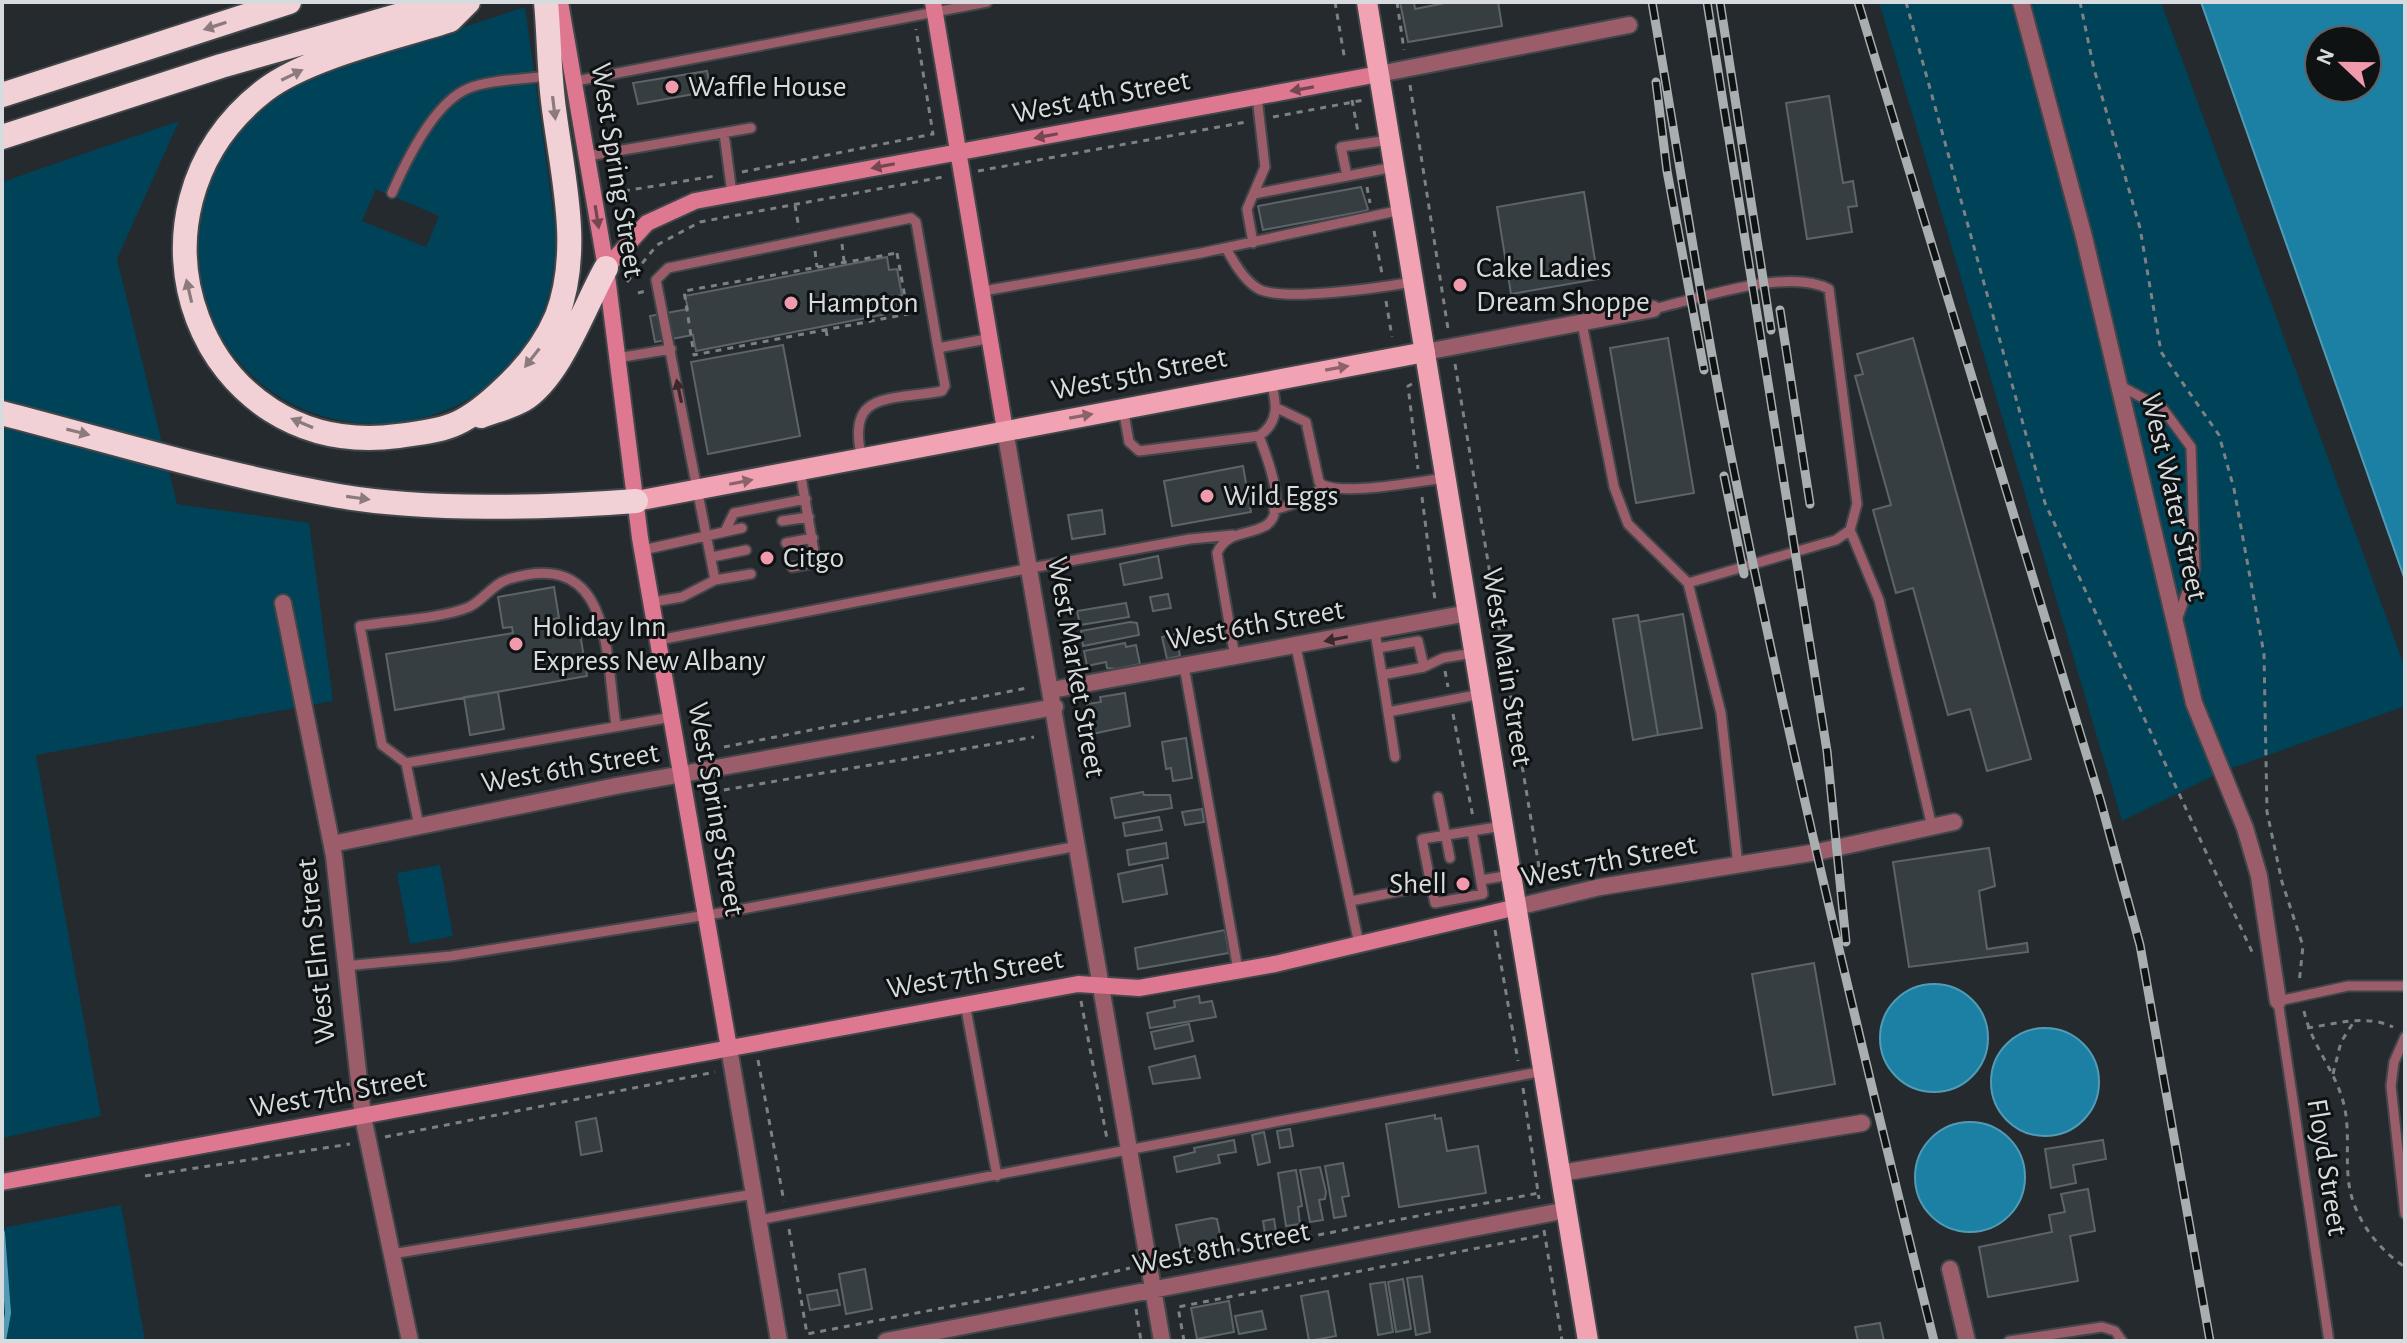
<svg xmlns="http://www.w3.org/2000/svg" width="2407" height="1343" font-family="'Alegreya Sans',sans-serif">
<rect width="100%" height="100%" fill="#242a2d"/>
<!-- green -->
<path fill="#004258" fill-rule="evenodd" d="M1879 2H2161L2405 668V706L2221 772 2122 821Z
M525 7 556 234C555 273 549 310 527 344 463 442 316 451 240 363 219 339 206 315 201 283 195 248 193 229 205 195 225 139 259 104 311 77ZM376 189 439 216 426 247 362 221Z
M179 121 117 259 177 504 309 523 333 701 36 755 101 1116 2 1138V182Z
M440 865 453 936 410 944 397 873Z
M121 1205 145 1341H2V1228Z"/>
<!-- water -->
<path fill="#1b80a4" stroke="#539bb5" stroke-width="2" fill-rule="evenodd" d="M2201 2H2405V580ZM2319 40H2367V88H2319Z
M1880 1038a54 54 0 1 1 108 0a54 54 0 1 1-108 0Z
M1991 1082a54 54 0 1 1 108 0a54 54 0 1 1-108 0Z
M1915 1177a55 55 0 1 1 110 0a55 55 0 1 1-110 0Z"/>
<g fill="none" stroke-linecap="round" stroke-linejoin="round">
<!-- stream -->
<path stroke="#539bb5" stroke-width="6" d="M2 1233 8 1313 3 1341"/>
</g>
<!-- building -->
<path fill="#373e41" stroke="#5d6468" stroke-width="2" d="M1400 2H1414L1415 9 1450 2H1498L1502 26 1408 42Z
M707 71 711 91 638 104 633 83Z
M1829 96 1843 183 1853 181 1857 206 1848 207 1852 232 1807 239 1786 103Z
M1361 187 1368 209 1365 211 1263 230 1258 206Z
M1584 192 1598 279 1511 294 1497 207Z
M887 257 889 270 897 269 902 295 894 297 897 312 696 351 693 335 655 342 650 316 688 309 685 296Z
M1668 338 1694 493 1636 503 1610 348Z
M1913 338 2031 759 1987 771 1970 709 1948 715 1913 588 1896 593 1873 510 1891 505 1855 376 1863 374 1857 354Z
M783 345 800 436 708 454 691 362Z
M1243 466 1251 512 1172 526 1164 481Z
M1102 510 1105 534 1072 539 1068 515Z
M1158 556 1162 578 1124 585 1120 564Z
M554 587 559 618 549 620 551 626 578 621 587 676 395 710 386 654 513 633 512 627 503 628 498 597Z
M1168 594 1171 608 1153 611 1150 597Z
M1126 603 1129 617 1080 625 1077 611Z
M1683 614 1702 728 1658 735 1639 622Z
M1638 615 1658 735 1633 740 1613 619Z
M1130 622 1137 623 1139 635 1083 646 1081 631Z
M1176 634 1180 656 1167 659 1162 637Z
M1125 643 1126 647 1136 645 1140 664 1116 669 1107 668 1106 662 1087 666 1084 651Z
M498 692 504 729 470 735 464 697Z
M1125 693 1130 726 1092 734 1087 704 1101 702 1100 697Z
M1186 738 1192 778 1173 781 1171 768 1166 769 1162 742Z
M1143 792 1144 795H1170L1172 808 1115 818 1111 798Z
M1202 809 1204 822 1185 825 1182 812Z
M1159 817 1162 830 1125 836 1123 823Z
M1166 843 1168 858 1129 865 1127 850Z
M1989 848 1995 886 1979 891 1987 949 2027 943 2028 952 1909 967 1893 862Z
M1162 865 1167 894 1123 902 1118 874Z
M1225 930 1229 953 1138 969 1135 948Z
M1814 963 1835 1084 1773 1095 1752 974Z
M1199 996 1200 1003 1212 1001 1216 1017 1150 1028 1147 1013 1175 1007 1174 1001Z
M1189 1024 1193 1041 1155 1049 1151 1032Z
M1195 1056 1200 1078 1153 1084 1149 1067Z
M1435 1115V1119L1441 1118 1447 1151 1478 1146 1486 1193 1399 1207 1386 1124Z
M596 1118 602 1151 581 1155 576 1122Z
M1290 1129 1293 1146 1280 1148 1277 1131Z
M1264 1132 1270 1162 1258 1165 1252 1135Z
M1234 1140 1236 1152 1218 1155 1220 1163 1177 1172 1174 1157 1195 1152 1194 1148Z
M2103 1140 2106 1159 2073 1165 2076 1183 2051 1188 2045 1149Z
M1343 1163 1349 1196 1342 1197 1346 1216 1334 1218 1325 1166Z
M1320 1167 1326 1192 1325 1199 1319 1200 1323 1220 1310 1222 1300 1170Z
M1296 1170 1302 1206 1298 1207 1300 1224 1286 1226 1278 1173Z
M2088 1189 2095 1231 2070 1236 2078 1281 1988 1297 1979 1247 2052 1232 2049 1215 2065 1212 2061 1194Z
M1212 1218 1217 1219 1222 1244 1182 1254 1176 1225Z
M1274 1219 1277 1238 1266 1240 1263 1221Z
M865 1269 872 1309 846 1314 839 1274Z
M1422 1276 1430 1332 1416 1335 1407 1278Z
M1403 1279 1411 1329 1396 1332 1388 1282Z
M1385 1282 1393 1332 1378 1335 1370 1284Z
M837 1290 840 1305 810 1310 807 1295Z
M1328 1291 1336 1336 1309 1341 1301 1296Z
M1229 1301 1234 1332 1197 1339 1191 1308Z
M1262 1311 1266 1329 1239 1334 1235 1316Z
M1880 1323 1884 1341H1858L1855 1327Z"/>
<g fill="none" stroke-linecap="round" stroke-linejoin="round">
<!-- lane casing -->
<g stroke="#414649" stroke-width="13">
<path id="lane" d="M576 81 987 2
M724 133 732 194
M588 156 751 128
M1347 176 1341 147 1389 140
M392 193C406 161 433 104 467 89 486 80 526 79 548 76
M1254 194 1394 167
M1253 243 1247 209 1265 167 1257 97
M1226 248C1233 261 1243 279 1257 288 1279 303 1384 287 1413 282
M983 291 1201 253 1401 210
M1653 309C1699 299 1787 267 1829 289L1857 504 1850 530 1836 540 1688 583
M1582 323 1614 487 1628 524 1688 583 1721 713 1738 865
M617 358 671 349
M2119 385 2163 409 2191 447 2195 569 2177 620
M1123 408 1129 442 1139 451 1259 436C1281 421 1276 402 1271 380
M1277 408 1306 422 1319 482C1335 498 1420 481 1445 478
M862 459C845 390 889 401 942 391L945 386 938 348 992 338
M1274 510 1303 501 1323 487
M782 521 809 517
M1850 530 1879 600 1932 827
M725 531 734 513 806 499
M786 543 813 538
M643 550 742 528
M712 557 746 550
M792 567 816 563 800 471
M715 580 751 574
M652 602 682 597 715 580 656 280 668 268 911 218 916 222 938 348
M1375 632 1388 712 1481 694
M659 640 1031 568 1190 539 1233 535
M1296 647 1359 944
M1378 648 1418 641 1424 667 1443 658 1474 653
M1235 657 1217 553C1227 531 1246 536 1265 526 1290 512 1266 455 1259 436
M1184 666 1238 970
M1382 675 1424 667
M1388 712 1395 757
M406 763 382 745 360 626C390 621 444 618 469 607 484 600 492 584 509 579 613 547 605 654 616 725
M1438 797 1450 858
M419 826 406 763 672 717
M1481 880 1511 875
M1431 885 1435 903 1483 894 1472 831
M1351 901 1431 885 1422 839 1503 826
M344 966 451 956 732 911 1078 846
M965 1004 997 1176
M2405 1037 2394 1062 2391 1086 2405 1214
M758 1220 1544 1071
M392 1254 754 1194
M2009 1341 2102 1327 2115 1331 2122 1341
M2329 1341 2278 1001 2348 986H2405"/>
</g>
<!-- street casing -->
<g stroke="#414649" stroke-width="20">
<path id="street" d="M2021 2 2084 237 2194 703 2245 828 2259 876 2278 1001
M1379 74 1629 25
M1425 352 1653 309
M1005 430 1162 1341
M283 603 334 856 363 1117 410 1341
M1052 690 1468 613
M332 844 616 786 1055 707
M1517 907 1600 887 1817 852 1954 822
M729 1048 779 1341
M1561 1173 1862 1123
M1950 1269 1967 1341
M886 1341 1567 1210"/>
</g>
<!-- secondary casing -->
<g stroke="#414649" stroke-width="20">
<path id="secondary" d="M560 2 606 268 640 538 729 1048
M933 2 1005 430
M606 268 647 223 695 201 1379 74
M2 1182 1078 984 1139 988 1275 964 1517 907"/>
</g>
<!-- primary casing -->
<g stroke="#414649" stroke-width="24">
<path id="primary" d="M1367 2 1588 1341
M636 501 1425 352"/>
</g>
<!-- highway casing -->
<g stroke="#414649" stroke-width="28">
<path id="highway" d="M468 2 450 20C398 37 308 57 265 90 107 212 199 462 398 436 446 430 462 427 498 394 523 372 544 347 557 316 583 247 561 171 553 101 549 68 549 35 546 2
M2 95 289 2
M2 137 221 66 446 2
M2 413C113 442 225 476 339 496 427 511 547 508 636 501
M481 416C494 411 511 407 523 400 560 378 585 305 606 268"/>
</g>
<!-- path -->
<path stroke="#7c8184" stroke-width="3" stroke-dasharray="6 6" stroke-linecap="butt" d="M1335 2 1345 61
M1397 2 1404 50
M1906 2 2045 503 2253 954
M2080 2 2094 69 2140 228 2161 352 2219 435 2234 489 2264 654 2267 812 2282 882 2303 946 2299 984
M1410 85 1448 329
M1352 100 1358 132
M1273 117 1364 100
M978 171 1246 122
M742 172 933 134 916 29
M1367 187 1370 203
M612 193 715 176
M795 205 799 229
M1374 231 1382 274
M842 244 844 261
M815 251 817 267
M897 253 908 314 694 355 684 291Z
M627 282 657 245 700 222 943 177
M638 293 646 291
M1386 301 1392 337
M826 330 828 341
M1455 364 1541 879
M1412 384 1408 386 1418 469
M1422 497 1435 600
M1445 671 1448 687
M1453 714 1473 817
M724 747 1027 688
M712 792 1034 737
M1495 930 1518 1061
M1081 1001 1107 1139
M2304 1011C2311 1044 2334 1069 2343 1101 2350 1126 2346 1150 2348 1175 2350 1213 2375 1247 2405 1267
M2307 1028C2336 1024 2366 1014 2393 1027
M758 1060 784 1202
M2333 1074 2341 1042 2353 1023
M1523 1088 1539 1199
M385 1137 715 1072
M145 1176 350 1144
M789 1229 807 1334 1031 1291 1130 1268
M1544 1230 1562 1341
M1165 1264 1539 1193
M1136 1309 1141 1341
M1184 1341 1178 1307 1544 1235"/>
<!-- lane -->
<use href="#lane" stroke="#9c5d6b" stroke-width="9"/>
<!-- street -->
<use href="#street" stroke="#9c5d6b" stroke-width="16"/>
<!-- secondary -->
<use href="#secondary" stroke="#de7890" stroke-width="16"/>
<!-- primary -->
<use href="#primary" stroke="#f2a3b3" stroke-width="20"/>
<!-- highway -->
<use href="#highway" stroke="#f1d0d6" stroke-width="24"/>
<!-- rail casing -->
<g stroke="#a9aeb0" stroke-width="9">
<path id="rail" d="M1652 2C1677 146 1699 292 1727 436 1787 740 1860 1041 1934 1341
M1707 2 1827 751 1846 942
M1720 2 1771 330
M1858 2 2100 799 2140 945 2210 1341
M1656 82 1667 171 1704 370
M1780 310 1810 504
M1724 476 1744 574"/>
</g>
<!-- rail -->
<use href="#rail" stroke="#0f1213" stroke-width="6" stroke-dasharray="18" stroke-linecap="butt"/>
</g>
<!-- one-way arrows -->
<defs><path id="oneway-solid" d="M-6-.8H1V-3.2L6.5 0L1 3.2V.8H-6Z" transform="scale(2)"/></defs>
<g fill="#8b7a7e">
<use href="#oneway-solid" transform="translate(215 26) rotate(162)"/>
<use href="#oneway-solid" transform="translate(292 75) rotate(-26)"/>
<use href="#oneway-solid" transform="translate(554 108) rotate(83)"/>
<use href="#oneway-solid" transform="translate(189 291) rotate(-103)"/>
<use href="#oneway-solid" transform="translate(532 358) rotate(128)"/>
<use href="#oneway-solid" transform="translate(302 423) rotate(-157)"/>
<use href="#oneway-solid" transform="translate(78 432) rotate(14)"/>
<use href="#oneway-solid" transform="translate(358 498) rotate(8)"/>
</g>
<g fill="#764552">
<use href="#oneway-solid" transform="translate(1302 89) rotate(170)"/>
<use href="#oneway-solid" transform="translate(1046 136) rotate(169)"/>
<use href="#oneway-solid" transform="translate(883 166) rotate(169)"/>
<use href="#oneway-solid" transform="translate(597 217) rotate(81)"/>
</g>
<g fill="#8c626b">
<use href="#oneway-solid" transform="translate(1337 368) rotate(-10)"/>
<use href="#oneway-solid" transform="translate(1081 416) rotate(-10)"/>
<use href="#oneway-solid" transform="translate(741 482) rotate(-11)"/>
</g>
<g fill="#39282d">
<use href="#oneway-solid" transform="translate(679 391) rotate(-102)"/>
<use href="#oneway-solid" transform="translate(1336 639) rotate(169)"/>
</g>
<!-- markers -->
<g fill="#f29aad" stroke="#0f1213" stroke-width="3">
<circle cx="672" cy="87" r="8"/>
<circle cx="1460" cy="285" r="8"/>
<circle cx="791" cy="303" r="8"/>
<circle cx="1207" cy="496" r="8"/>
<circle cx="767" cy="558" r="8"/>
<circle cx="516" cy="644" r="8"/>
<circle cx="1463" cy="884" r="8"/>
</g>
<g text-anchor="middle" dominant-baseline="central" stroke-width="6" stroke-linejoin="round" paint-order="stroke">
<!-- poi labels -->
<g font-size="30" fill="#d7dbdd" stroke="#0f1213" text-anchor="start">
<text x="688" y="87">Waffle House</text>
<text x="1476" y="268">Cake Ladies<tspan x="1476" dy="34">Dream Shoppe</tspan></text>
<text x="807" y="303">Hampton</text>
<text x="1223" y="496">Wild Eggs</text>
<text x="783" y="558">Citgo</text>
<text x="532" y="627">Holiday Inn<tspan x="532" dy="34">Express New Albany</tspan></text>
<text x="1447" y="884" text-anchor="end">Shell</text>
</g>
<!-- street labels -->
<g font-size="30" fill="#d7dbdd" stroke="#0f1213">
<text transform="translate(1101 97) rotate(-11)">West 4th Street</text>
<text transform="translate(617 170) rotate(81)">West Spring Street</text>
<text transform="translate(1139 374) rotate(-11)">West 5th Street</text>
<text transform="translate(2174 497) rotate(77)">West Water Street</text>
<text transform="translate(1255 625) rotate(-10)">West 6th Street</text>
<text transform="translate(1076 667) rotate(80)">West Market Street</text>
<text transform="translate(1507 667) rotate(81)">West Main Street</text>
<text transform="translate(570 768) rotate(-10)">West 6th Street</text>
<text transform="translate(716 809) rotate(80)">West Spring Street</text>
<text transform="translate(1609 861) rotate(-11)">West 7th Street</text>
<text transform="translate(316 951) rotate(-96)">West Elm Street</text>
<text transform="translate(975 974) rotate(-10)">West 7th Street</text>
<text transform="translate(338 1093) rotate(-10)">West 7th Street</text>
<text transform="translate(2327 1167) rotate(81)">Floyd Street</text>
<text transform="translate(1221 1248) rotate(-11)">West 8th Street</text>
</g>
</g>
<!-- border -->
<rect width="2407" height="1343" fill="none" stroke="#d7dbdd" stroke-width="8"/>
<!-- north arrow -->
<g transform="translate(2343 64) rotate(292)"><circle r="38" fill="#0f1213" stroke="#5f6264" stroke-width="2"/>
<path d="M0-6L14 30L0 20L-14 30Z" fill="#f29aad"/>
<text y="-12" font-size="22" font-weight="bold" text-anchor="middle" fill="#d7dbdd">N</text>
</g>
</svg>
